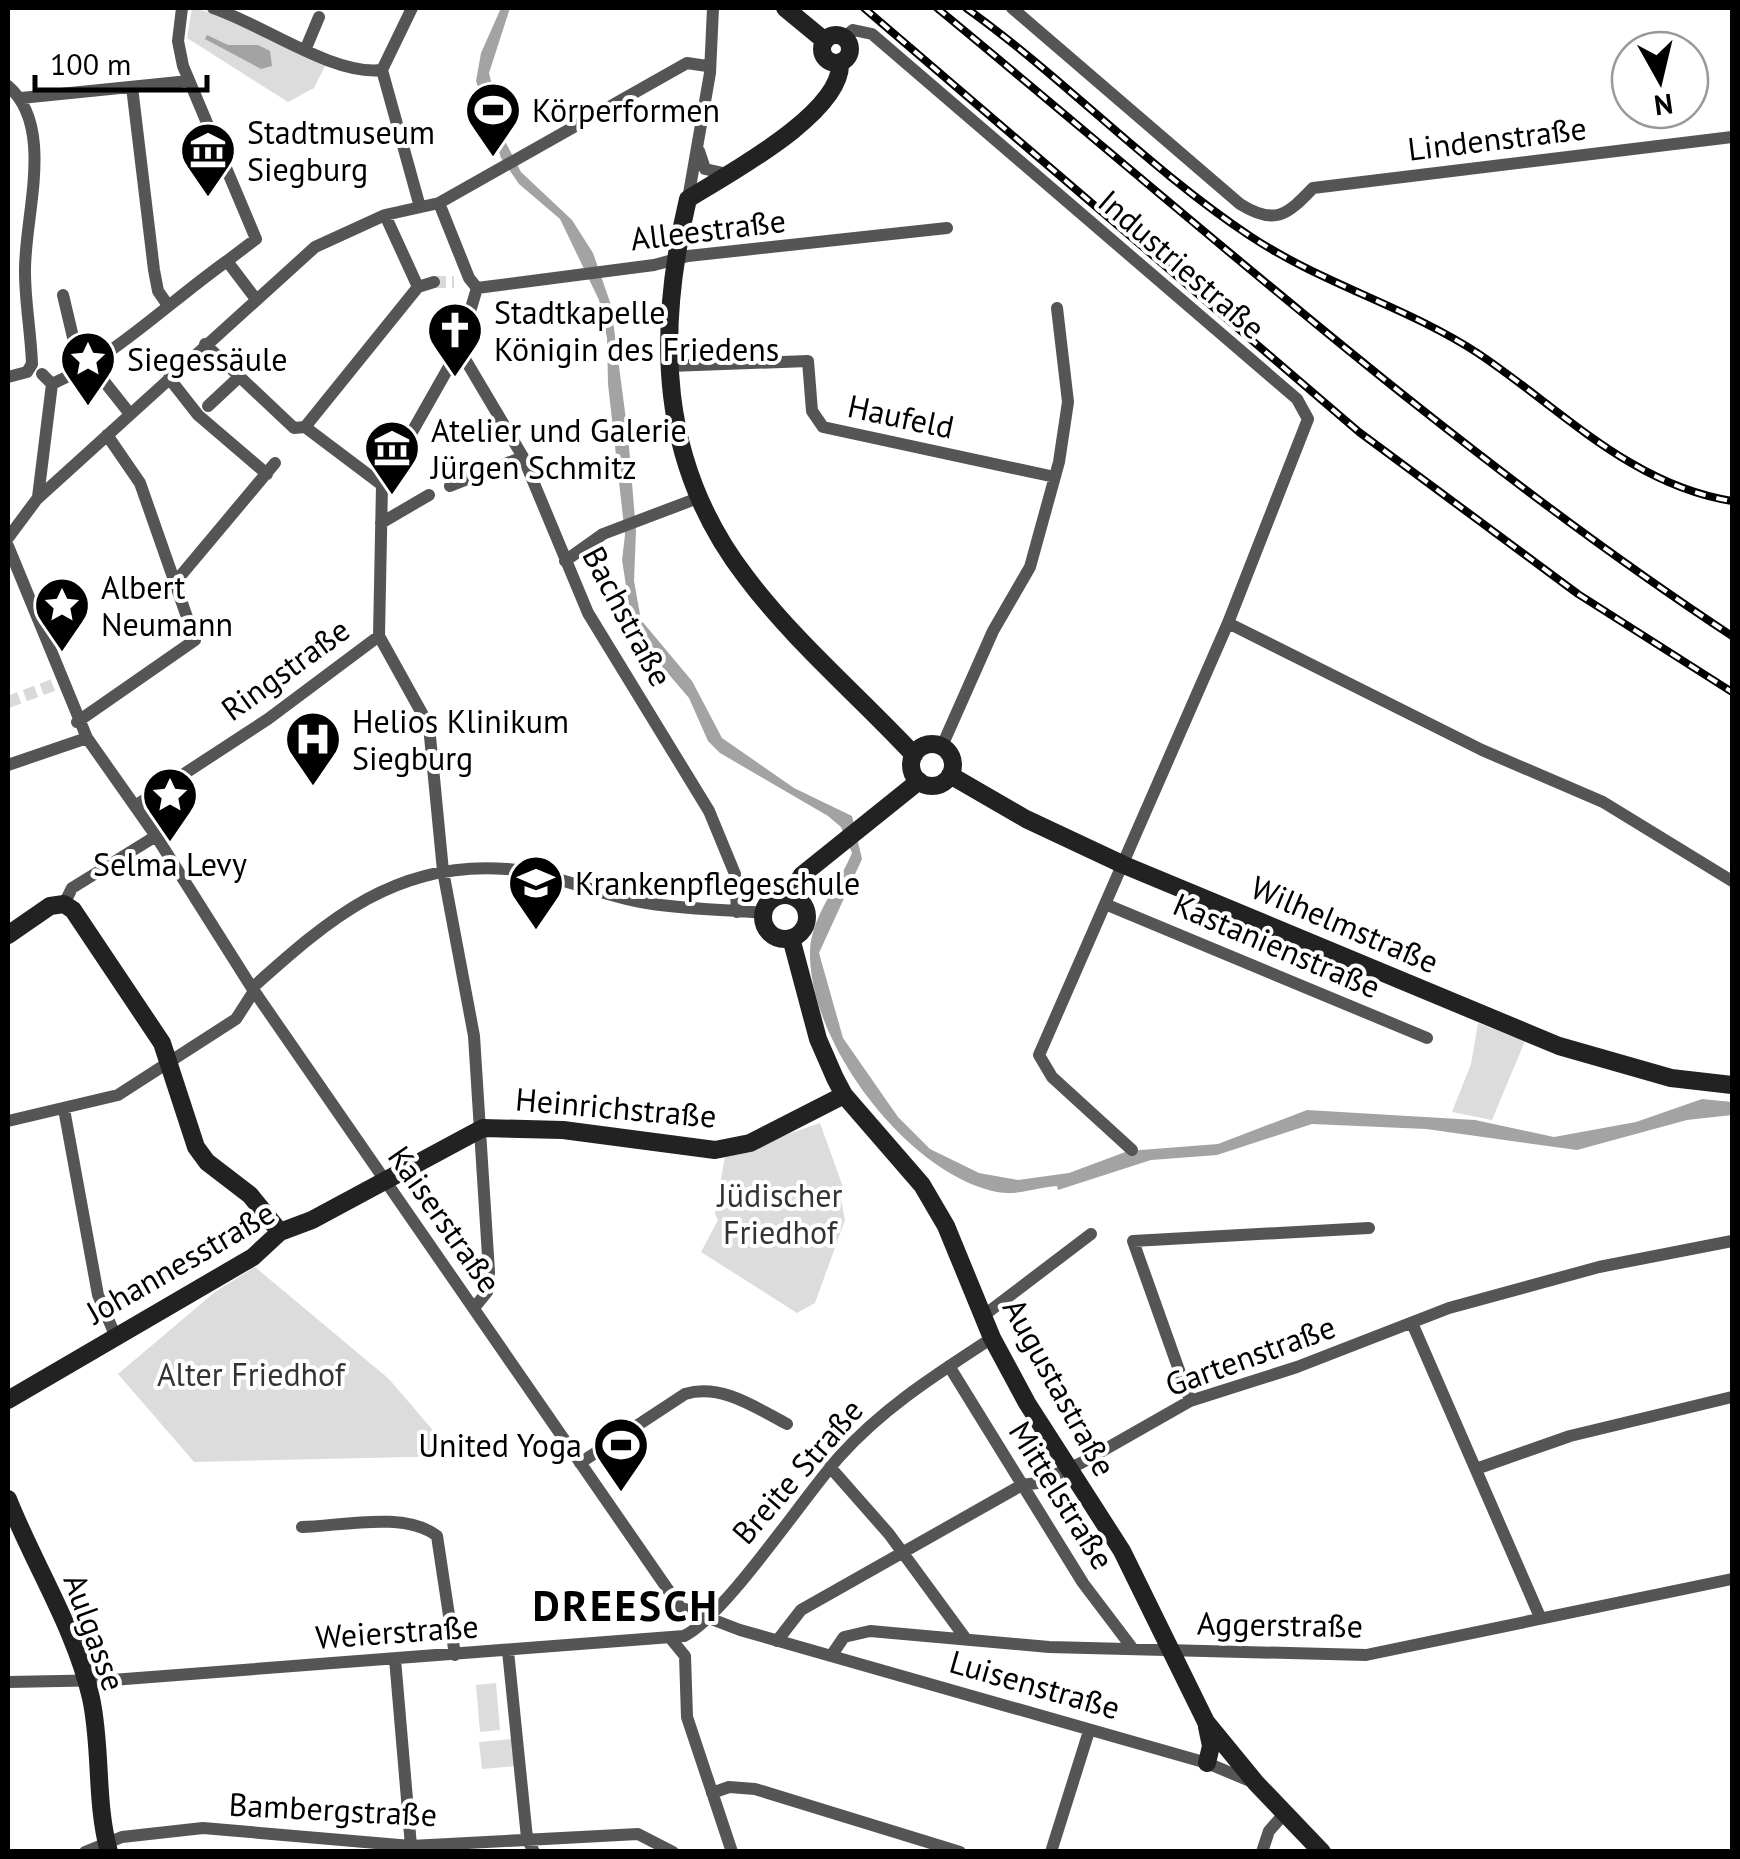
<svg xmlns="http://www.w3.org/2000/svg" width="1740" height="1859" font-family="'PT Sans',sans-serif">
<rect width="100%" height="100%" fill="#fff"/>
<!-- green -->
<path fill="#dcdcdc" d="M192 8 251 23 327 62 314 88 288 102 187 38Z
M1478 1023 1525 1041 1492 1120 1452 1112 1471 1064Z
M820 1123 843 1187 839 1190 845 1220 815 1303 797 1313 701 1252 718 1220 715 1214 725 1156Z
M255 1267 389 1379 455 1456 194 1462 118 1374 215 1292Z
M496 1683 500 1730 480 1732 476 1685Z
M512 1739 515 1766 482 1769 479 1742Z"/>
<!-- water -->
<path fill="#a3a3a3" d="M501 8H510L489 73 505 141 521 172 572 220 593 253 611 305 628 435 636 531 634 581 641 620 692 681 722 738 794 788 852 816 862 859 819 953 843 1038 898 1117 930 1149 979 1173 1018 1180 1069 1173 1128 1151 1218 1144 1307 1110 1475 1120 1554 1137 1636 1122 1702 1099 1732 1102V1115L1687 1120 1577 1150 1426 1129 1312 1124 1217 1155 1151 1160 1058 1190 1057 1186C1038 1187 1018 1196 997 1192 908 1174 808 1043 810 951 811 917 839 884 852 853L841 827 828 816 720 753 708 741 689 698 641 642 632 624 622 560 625 535 608 384 607 338 599 300 560 219 519 184 501 158 476 81 481 53Z
M207 35 228 45H258L270 51 272 66 261 69 205 39Z"/>
<g fill="none" stroke-linecap="round" stroke-linejoin="round">
<!-- street-tunnel -->
<path stroke="#d9d9d9" stroke-width="12" stroke-dasharray="12 6" stroke-linecap="butt" d="M434 282H454
M8 702 61 682"/>
<!-- street -->
<path stroke="#555" stroke-width="12" d="M182 8 178 41 183 66 256 239 227 261
M213 8C262 24 333 76 382 70
M412 8 382 70 420 207
M1012 8 1240 204C1275 226 1287 215 1313 188L1732 137
M844 37 853 30 872 34 1297 399 1308 419 1228 623 1039 1055 1052 1077 1132 1150
M306 48 319 17
M8 86C56 127 24 217 25 272 25 303 31 333 32 364L27 372 8 377
M132 87 154 270 158 291 167 304
M21 98 189 81
M699 151 705 169 728 174
M688 199 710 73 713 8
M439 203 469 278 477 288
M385 215 418 287
M477 288 654 265 688 256 947 228
M63 295 81 371
M205 344 294 428 305 427
M459 349 523 457 588 613 709 811 735 874 737 912
M92 366 130 414
M670 366 808 361 812 411 823 427 1055 477
M169 378 198 415 267 474
M52 384C116 356 169 302 227 261L255 298
M208 406 238 378
M305 427 418 287 434 282
M305 427 382 485
M505 464 523 457
M450 486 478 475
M38 497 52 384 42 374
M381 523 429 495
M8 538 37 499 315 247 385 215 439 203 687 63 707 66
M8 546 87 738 156 836 252 988 680 1607 740 1630 1207 1763 1250 1781
M565 561 603 534 698 498
M177 580 275 463
M1228 623 1482 750 1603 802 1732 881
M379 636 429 726 443 871 474 1036 489 1272 487 1292 474 1308
M379 636 382 485 459 349 477 288
M77 722 195 640 140 483 107 435
M942 746 993 631 1030 567 1059 462 1068 402 1057 308
M8 765 87 738
M135 806 268 719 379 636
M64 904 72 888 156 836
M1105 904 1427 1038
M252 988C329 919 396 860 507 869 552 873 597 894 641 902 683 910 723 909 764 913
M64 1109 98 1295 115 1335
M8 1121 118 1095 236 1019 254 991
M983 1316 1091 1234
M1412 1323 1540 1617
M949 1366 1083 1583 1133 1649
M1190 1401 1133 1241 1369 1228
M580 1463 685 1394C720 1383 755 1407 787 1424
M830 1467 889 1534 966 1639
M1476 1469 1570 1436 1732 1397
M302 1527C341 1526 405 1511 437 1536L455 1655
M671 1639 685 1656 687 1717 732 1852
M777 1641 801 1610 1022 1485 1037 1483 1081 1463 1190 1401 1297 1367 1449 1308 1599 1267 1732 1241
M508 1651 527 1838 534 1852
M831 1656 844 1637 870 1631 1049 1647 1366 1655 1732 1579
M395 1659 411 1846
M8 1682 112 1680 684 1636C725 1616 804 1496 840 1456 884 1407 937 1374 992 1338
M712 1793 729 1787 755 1789 960 1852
M85 1852 122 1837 203 1828 411 1846 638 1834 673 1852
M1051 1852 1089 1731
M1262 1852 1269 1831 1284 1814"/>
<!-- secondary -->
<path stroke="#222" stroke-width="18" d="M785 8 825 41
M822 49a14 14 0 1 1 28 0a14 14 0 1 1-28 0Z
M840 63C843 113 726 175 688 199 656 333 658 463 746 577 794 641 859 696 914 755
M911 765a21 21 0 1 1 42 0a21 21 0 1 1-42 0Z
M950 775 1026 819 1124 865 1559 1046 1671 1078 1732 1085
M790 895 802 875 919 781
M763 917a22 22 0 1 1 44 0a22 22 0 1 1-44 0Z
M8 935 50 906 64 904 73 910 162 1043 196 1147 207 1162 250 1195 280 1232
M791 938 818 1039 835 1078 844 1095 922 1185 946 1226 992 1338 1027 1403 1122 1551 1206 1722 1256 1783 1322 1852
M8 1400 253 1257 280 1232 312 1220 483 1128 563 1130 715 1150 750 1143 844 1095
M8 1499C34 1565 75 1628 91 1698 102 1749 95 1801 109 1852
M1207 1727 1211 1746 1207 1763"/>
<!-- rail casing -->
<g stroke="#000" stroke-width="8">
<path id="rail" d="M864 8 1359 432 1578 594 1732 692
M937 8C1197 222 1451 451 1732 636
M966 8C1064 78 1149 169 1250 236 1322 284 1408 307 1479 354 1561 409 1631 485 1732 501"/>
</g>
<!-- rail -->
<use href="#rail" stroke="#fff" stroke-width="4" stroke-dasharray="11" stroke-linecap="butt"/>
</g>
<!-- icons -->
<defs>
<g id="stadium-pin" transform="scale(2.875)"><path d="M0 17L-7.5 6A9.5 9.5 0 1 1 7.5 6Z" fill="#000" stroke="#fff"/><path d="M0-5a6.5 5 0 1 0 0 10a6.5 5 0 1 0 0-10ZM-3.5-1.8h7v3.6h-7Z" fill="#fff"/></g>
<g id="museum-pin" transform="scale(2.875)"><path d="M0 17L-7.5 6A9.5 9.5 0 1 1 7.5 6Z" fill="#000" stroke="#fff"/><path d="M0-6L6-3V-2H-6V-3ZM-5-1h2V3h-2ZM-1-1h2V3h-2ZM3-1h2V3H3ZM-6 4H6V6H-6Z" fill="#fff"/></g>
<g id="church-pin" transform="scale(2.875)"><path d="M0 17L-7.5 6A9.5 9.5 0 1 1 7.5 6Z" fill="#000" stroke="#fff"/><path d="M-1.2-6h2.4v3.5h3.3v2.4h-3.3V6h-2.4V-.1h-3.3v-2.4h3.3Z" fill="#fff"/></g>
<g id="sight-pin" transform="scale(2.875)"><path d="M0 17L-7.5 6A9.5 9.5 0 1 1 7.5 6Z" fill="#000" stroke="#fff"/><path d="M0-6L1.8-2.2L6-1.7L2.9 1.2L3.7 5.4L0 3.3L-3.7 5.4L-2.9 1.2L-6-1.7L-1.8-2.2Z" fill="#fff"/></g>
<g id="hospital-pin" transform="scale(2.875)"><path d="M0 17L-7.5 6A9.5 9.5 0 1 1 7.5 6Z" fill="#000" stroke="#fff"/><path d="M-5-5h3v3.5h4V-5h3V5h-3V1.5h-4V5h-3Z" fill="#fff"/></g>
<g id="university-pin" transform="scale(2.875)"><path d="M0 17L-7.5 6A9.5 9.5 0 1 1 7.5 6Z" fill="#000" stroke="#fff"/><path d="M0-5L7-2L0 1L-7-2ZM-4 1L0 2.5L4 1V4Q0 6-4 4Z" fill="#fff"/></g>
</defs>
<g fill-rule="evenodd">
<use href="#stadium-pin" x="493" y="110"/>
<use href="#museum-pin" x="208" y="150"/>
<use href="#church-pin" x="455" y="330"/>
<use href="#sight-pin" x="88" y="359"/>
<use href="#museum-pin" x="392" y="448"/>
<use href="#sight-pin" x="62" y="605"/>
<use href="#hospital-pin" x="313" y="739"/>
<use href="#sight-pin" x="170" y="795"/>
<use href="#university-pin" x="536" y="883"/>
<use href="#stadium-pin" x="621" y="1445"/>
</g>
<g text-anchor="middle" dominant-baseline="central" stroke-width="8" stroke-linejoin="round" paint-order="stroke">
<!-- poi labels -->
<g font-size="32" fill="#000" stroke="#fff" text-anchor="start">
<text x="532" y="110">Körperformen</text>
<text x="247" y="132">Stadtmuseum<tspan x="247" dy="37">Siegburg</tspan></text>
<text x="494" y="312">Stadtkapelle<tspan x="494" dy="37">Königin des Friedens</tspan></text>
<text x="127" y="359">Siegessäule</text>
<text x="431" y="430">Atelier und Galerie<tspan x="431" dy="37">Jürgen Schmitz</tspan></text>
<text x="101" y="587">Albert<tspan x="101" dy="37">Neumann</tspan></text>
<text x="352" y="721">Helios Klinikum<tspan x="352" dy="37">Siegburg</tspan></text>
<text x="170" y="864" text-anchor="middle">Selma Levy</text>
<text x="575" y="883">Krankenpflegeschule</text>
<text x="582" y="1445" text-anchor="end">United Yoga</text>
</g>
<!-- street labels -->
<g font-size="32" fill="#000" stroke="#fff">
<text transform="translate(1497 138) rotate(-7)">Lindenstraße</text>
<text transform="translate(708 229) rotate(-7)">Alleestraße</text>
<text transform="translate(1182 264) rotate(41)">Industriestraße</text>
<text transform="translate(901 416) rotate(12)">Haufeld</text>
<text transform="translate(628 616) rotate(62)">Bachstraße</text>
<text transform="translate(285 669) rotate(-36)">Ringstraße</text>
<text transform="translate(1345 924) rotate(23)">Wilhelmstraße</text>
<text transform="translate(1277 945) rotate(23)">Kastanienstraße</text>
<text transform="translate(616 1107) rotate(5)">Heinrichstraße</text>
<text transform="translate(445 1219) rotate(55)">Kaiserstraße</text>
<text transform="translate(180 1262) rotate(-30)">Johannesstraße</text>
<text transform="translate(1250 1355) rotate(-20)">Gartenstraße</text>
<text transform="translate(1060 1387) rotate(61)">Augustastraße</text>
<text transform="translate(797 1471) rotate(-49)">Breite Straße</text>
<text transform="translate(1062 1495) rotate(58)">Mittelstraße</text>
<text transform="translate(1280 1624) rotate(1)">Aggerstraße</text>
<text transform="translate(397 1631) rotate(-4)">Weierstraße</text>
<text transform="translate(95 1632) rotate(70)">Aulgasse</text>
<text transform="translate(1035 1684) rotate(16)">Luisenstraße</text>
<text transform="translate(333 1809) rotate(3)">Bambergstraße</text>
</g>
<!-- park labels -->
<g font-size="32" fill="#333" stroke="#fff">
<text x="780" y="1195">Jüdischer<tspan x="780" dy="37">Friedhof</tspan></text>
<text x="251" y="1374">Alter Friedhof</text>
</g>
<!-- district labels -->
<g font-size="42" font-weight="bold" letter-spacing="2.5" fill="#000" stroke="#fff">
<text x="626" y="1605">DREESCH</text>
</g>
</g>
<!-- border -->
<rect width="1740" height="1859" fill="none" stroke="#000000" stroke-width="20"/>
<!-- north arrow -->
<g transform="translate(1660 80) rotate(172)"><circle r="48" fill="#ffffff" stroke="#999999" stroke-width="2.5"/>
<path d="M0-8L18 38L0 25L-18 38Z" fill="#000000"/>
<text y="-15" font-size="28" font-weight="bold" text-anchor="middle" fill="#000000">N</text>
</g>
<!-- scale -->
<path d="M35 75v15h172v-15" fill="none" stroke="#000000" stroke-width="5"/>
<text x="50" y="75" font-size="30" fill="#000000" stroke="#ffffff" stroke-width="8" paint-order="stroke">100 m</text>
</svg>
